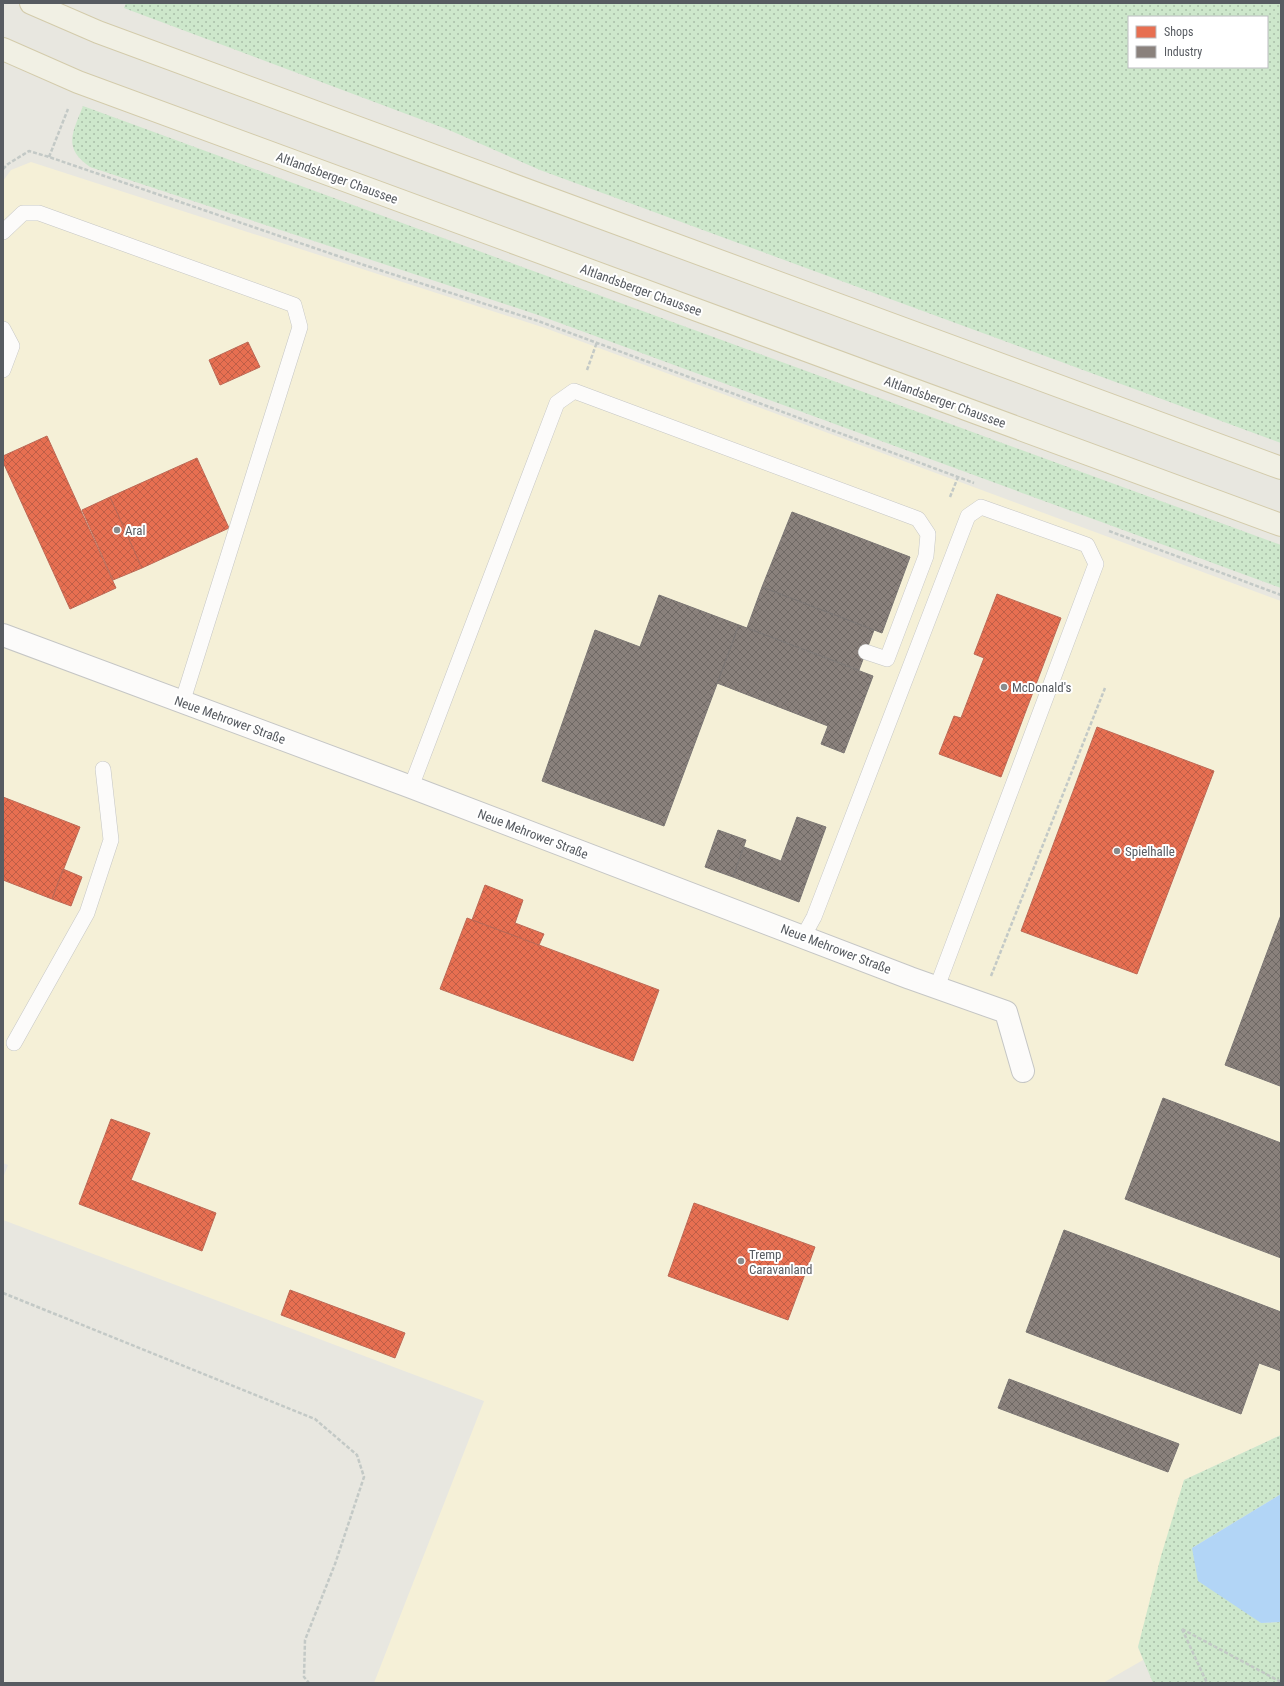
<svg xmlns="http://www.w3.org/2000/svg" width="1284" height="1686" font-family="'Roboto Condensed',sans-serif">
<defs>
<pattern id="grass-dots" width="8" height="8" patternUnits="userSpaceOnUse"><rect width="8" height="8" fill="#cde7cb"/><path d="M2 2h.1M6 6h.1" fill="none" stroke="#a9bea8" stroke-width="1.8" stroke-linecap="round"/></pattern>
<pattern id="shops-cross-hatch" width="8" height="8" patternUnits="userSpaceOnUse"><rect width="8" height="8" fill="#e76f51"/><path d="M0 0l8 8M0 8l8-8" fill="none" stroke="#be5e47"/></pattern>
<pattern id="industry-cross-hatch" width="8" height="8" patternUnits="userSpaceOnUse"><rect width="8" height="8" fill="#8a817c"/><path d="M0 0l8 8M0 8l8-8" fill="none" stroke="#6e6864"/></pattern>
</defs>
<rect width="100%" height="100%" fill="#e8e7e0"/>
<!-- commercial -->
<path fill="#f5f0d7" d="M31 162 545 328 1281 601V1435L1184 1480 1138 1647 1143 1660 1103 1683H374L484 1401 3 1220V1178L8 1165 3 1163V181L11 170Z"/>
<!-- grass -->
<path fill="url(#grass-dots)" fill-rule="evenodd" d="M126 3H1281V443L540 170 449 130 124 8ZM1129 17H1267V67H1129Z
M83 106 1281 545V588L538 315 90 167C62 148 73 132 83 106Z
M1281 1435V1494L1192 1548 1261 1623 1281 1622V1683H1153L1138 1647 1161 1556 1184 1480Z"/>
<!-- water -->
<path fill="#b2d5f6" d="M1281 1494V1622L1261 1623 1198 1581 1192 1548Z"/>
<!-- shops -->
<path fill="url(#shops-cross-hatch)" stroke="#bc6956" d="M248 342 260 367 220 385 209 360Z
M47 436 116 588 70 609 3 462V456Z
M197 458 229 528 142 568 110 497Z
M110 497 142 568 113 580 82 510Z
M997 594 1061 618 1001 777 939 754 954 716 961 718 984 658 974 654Z
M1097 727 1214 771 1137 974 1021 931Z
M3 797 80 827 52 899 3 880Z
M63 869 82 877 71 906 52 899Z
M485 885 523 900 515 923 544 934 539 945 472 920Z
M467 918 659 990 633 1061 440 989Z
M111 1119 150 1133 131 1180 216 1213 202 1251 79 1204Z
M694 1203 815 1247 788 1320 668 1276Z
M290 1290 405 1333 395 1358 281 1315Z"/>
<!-- industry -->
<path fill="url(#industry-cross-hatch)" stroke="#7b7674" d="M792 512 910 557 882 633 762 587Z
M762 587 874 630 859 670 747 628Z
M659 595 739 625 664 826 542 781 595 630 640 647Z
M739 625 873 676 844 753 821 744 828 726 717 683Z
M797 817 826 827 799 902 733 877 744 847 781 861Z
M718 830 746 840 733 877 705 867Z
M1281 915V1083L1280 1086 1225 1065Z
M1163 1098 1281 1143V1258L1125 1199Z
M1064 1230 1281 1312V1371L1259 1363 1241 1414 1026 1332Z
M1009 1379 1179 1444 1168 1472 998 1408Z"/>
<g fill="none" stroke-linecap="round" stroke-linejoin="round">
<!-- service casing -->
<g stroke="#c5c6c5" stroke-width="16">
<path id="service" d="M3 232 23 213H39L294 305 300 327 182 703
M3 329 12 346 3 370
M411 787 557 403 574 391 918 519 928 534 926 556 887 659 866 652
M803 937 814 917 968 516 981 507 1087 545 1096 564 937 987
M14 1043 87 913 111 840 103 769"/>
</g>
<!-- minor casing -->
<g stroke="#c5c6c5" stroke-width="24">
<path id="minor" d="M3 635 411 787 910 978 1006 1012 1023 1071"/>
</g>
<!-- primary casing -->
<g stroke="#d3cbab" stroke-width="24">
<path id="primary" d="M31 3 98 32 1281 468
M3 49 78 82 1281 525"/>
</g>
<!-- path -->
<path stroke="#c3c9c6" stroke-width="2.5" stroke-dasharray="4 2" stroke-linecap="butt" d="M49 157 68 109
M3 169 8 164 29 151 49 157 364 265 538 321 974 483
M587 370 597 342
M950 497 958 477
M1109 531 1281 595
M991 976 1105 688
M3 1293 315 1419 357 1455 364 1477 335 1564 305 1640 304 1677 309 1683
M1182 1629 1281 1682
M1182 1629 1207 1683"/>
<!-- service -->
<use href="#service" stroke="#fcfbfa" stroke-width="15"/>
<!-- minor -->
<use href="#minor" stroke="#fcfbfa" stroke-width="22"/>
<!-- primary -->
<use href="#primary" stroke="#f1f0e4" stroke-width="22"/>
</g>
<!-- markers -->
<g fill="#8a8c8d" stroke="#fff" stroke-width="1.5">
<circle cx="117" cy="530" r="4"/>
<circle cx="1004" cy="687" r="4"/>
<circle cx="1117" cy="851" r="4"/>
<circle cx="741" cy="1261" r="4"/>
</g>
<g text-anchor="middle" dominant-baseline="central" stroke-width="4" stroke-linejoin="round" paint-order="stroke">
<!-- street labels -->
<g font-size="13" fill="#575b61" stroke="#fff">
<text transform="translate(337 178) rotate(20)">Altlandsberger Chaussee</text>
<text transform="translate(641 290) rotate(20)">Altlandsberger Chaussee</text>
<text transform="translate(945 402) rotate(20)">Altlandsberger Chaussee</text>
<text transform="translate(230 720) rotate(20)">Neue Mehrower Straße</text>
<text transform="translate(533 834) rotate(21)">Neue Mehrower Straße</text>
<text transform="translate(836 949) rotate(21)">Neue Mehrower Straße</text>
</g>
<!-- poi labels -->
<g font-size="13" fill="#575b61" stroke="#fff" text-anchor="start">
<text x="125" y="530">Aral</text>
<text x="1012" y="687">McDonald's</text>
<text x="1125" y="851">Spielhalle</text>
<text x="749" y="1254">Tremp<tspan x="749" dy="15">Caravanland</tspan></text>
</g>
</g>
<!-- border -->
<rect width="1284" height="1686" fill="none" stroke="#575b61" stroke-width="8"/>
<!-- legend -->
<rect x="1128" y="16" width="140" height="52" fill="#ffffff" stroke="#bcbdc0"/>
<rect x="1136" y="26" width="20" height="12" fill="#e76f51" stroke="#bcbdc0"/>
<text x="1164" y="36" font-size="12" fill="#575b61">Shops</text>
<rect x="1136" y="46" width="20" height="12" fill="#8a817c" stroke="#bcbdc0"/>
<text x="1164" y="56" font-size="12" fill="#575b61">Industry</text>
</svg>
